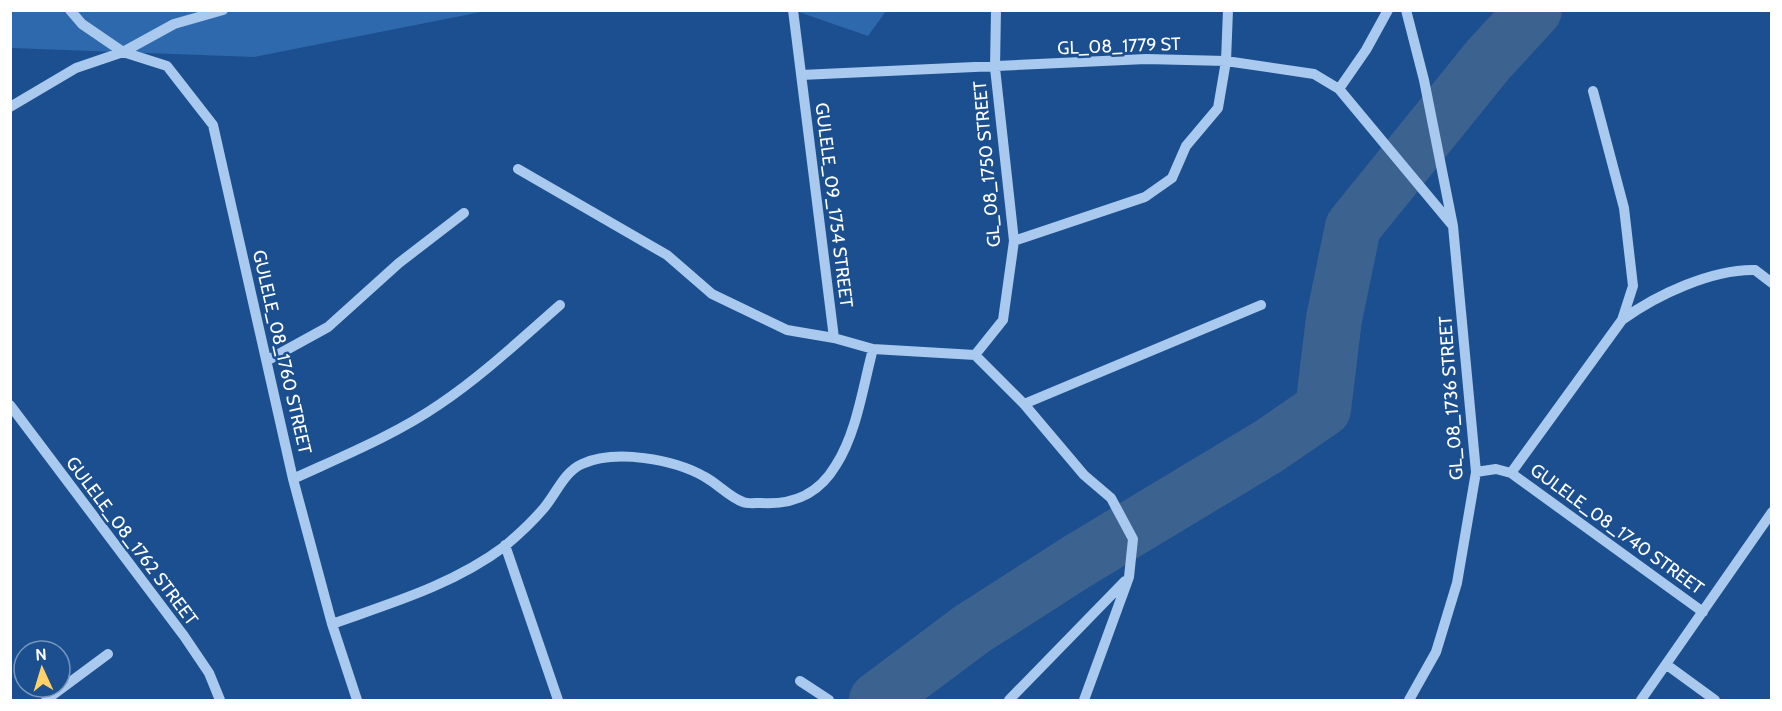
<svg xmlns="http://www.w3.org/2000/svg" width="1782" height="711" font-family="Cabin,sans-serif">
<rect width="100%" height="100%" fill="#1b4f8f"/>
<!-- green -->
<path fill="#2e69ad" d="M10 11H486L254 57 11 48Z
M796 11H886L868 36Z"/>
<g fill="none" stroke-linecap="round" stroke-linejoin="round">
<!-- river -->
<path stroke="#3c6290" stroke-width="56" d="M877 700 972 629 1078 561 1269 446 1323 409 1334 319 1353 227 1488 60 1534 10"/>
<!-- minor -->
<path stroke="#a9c9ee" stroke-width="10" d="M70 10 82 24 123 52 167 66 213 125 293 479 332 624 357 700
M793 10 834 338
M1406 10 1424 80 1453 226 1476 472 1457 583 1436 652 1409 700
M801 75 1146 59 1226 61 1314 74 1339 89 1453 226
M1339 89 1366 50 1388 10
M1593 91 1624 208 1633 286 1622 320
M10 107 76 68 123 52 174 24 223 10
M518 169 667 255 712 294 787 330 834 338 873 349 975 355
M1014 241 1145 197 1172 178 1186 146 1218 108 1226 61 1228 10
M975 355 1024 404 1084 475 1111 498 1133 539 1129 577 1084 700
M975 355 1003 320 1014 241 995 68 996 10
M268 360 328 327 399 263 464 213
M1024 404 1261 305
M10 405 184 636 209 673 220 700
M1476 472 1496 469 1511 473 1703 612
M1511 473 1622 320C1656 295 1712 269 1755 270L1772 283
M293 479C343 456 395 435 440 404 483 375 521 339 560 305
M505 545 558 700
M332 624C391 603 453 585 505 546 518 535 533 521 544 508 556 494 564 472 582 464 615 449 674 459 705 477 718 484 729 497 743 502 747 504 755 503 761 503 794 505 819 494 836 465 857 432 863 386 873 349
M1667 665 1715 700
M800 681 829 700
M46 700 108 654
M1009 700 1125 581
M1641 700 1772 512"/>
</g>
<g text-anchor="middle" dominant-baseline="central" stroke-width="5" stroke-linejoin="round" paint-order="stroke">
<!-- street labels -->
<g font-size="18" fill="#fff" stroke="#1b4f8f">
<text transform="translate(1119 46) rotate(-2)">GL_08_1779 ST</text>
<text transform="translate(987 164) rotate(-95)">GL_08_1750 STREET</text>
<text transform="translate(834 205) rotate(83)">GULELE_09_1754 STREET</text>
<text transform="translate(282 352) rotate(77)">GULELE_08_1760 STREET</text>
<text transform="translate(1451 398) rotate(-94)">GL_08_1736 STREET</text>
<text transform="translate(1617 529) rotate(36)">GULELE_08_1740 STREET</text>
<text transform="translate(132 541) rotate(53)">GULELE_08_1762 STREET</text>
</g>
</g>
<!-- border -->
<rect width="1782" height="711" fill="none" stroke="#ffffff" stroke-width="24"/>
<!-- north arrow -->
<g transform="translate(42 669) rotate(356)"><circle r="28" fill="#1b4f8f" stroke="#7695bc" stroke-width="1.5"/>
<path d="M0-4.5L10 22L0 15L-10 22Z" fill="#ffd166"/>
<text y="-9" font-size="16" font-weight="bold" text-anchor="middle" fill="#ffffff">N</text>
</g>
</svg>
